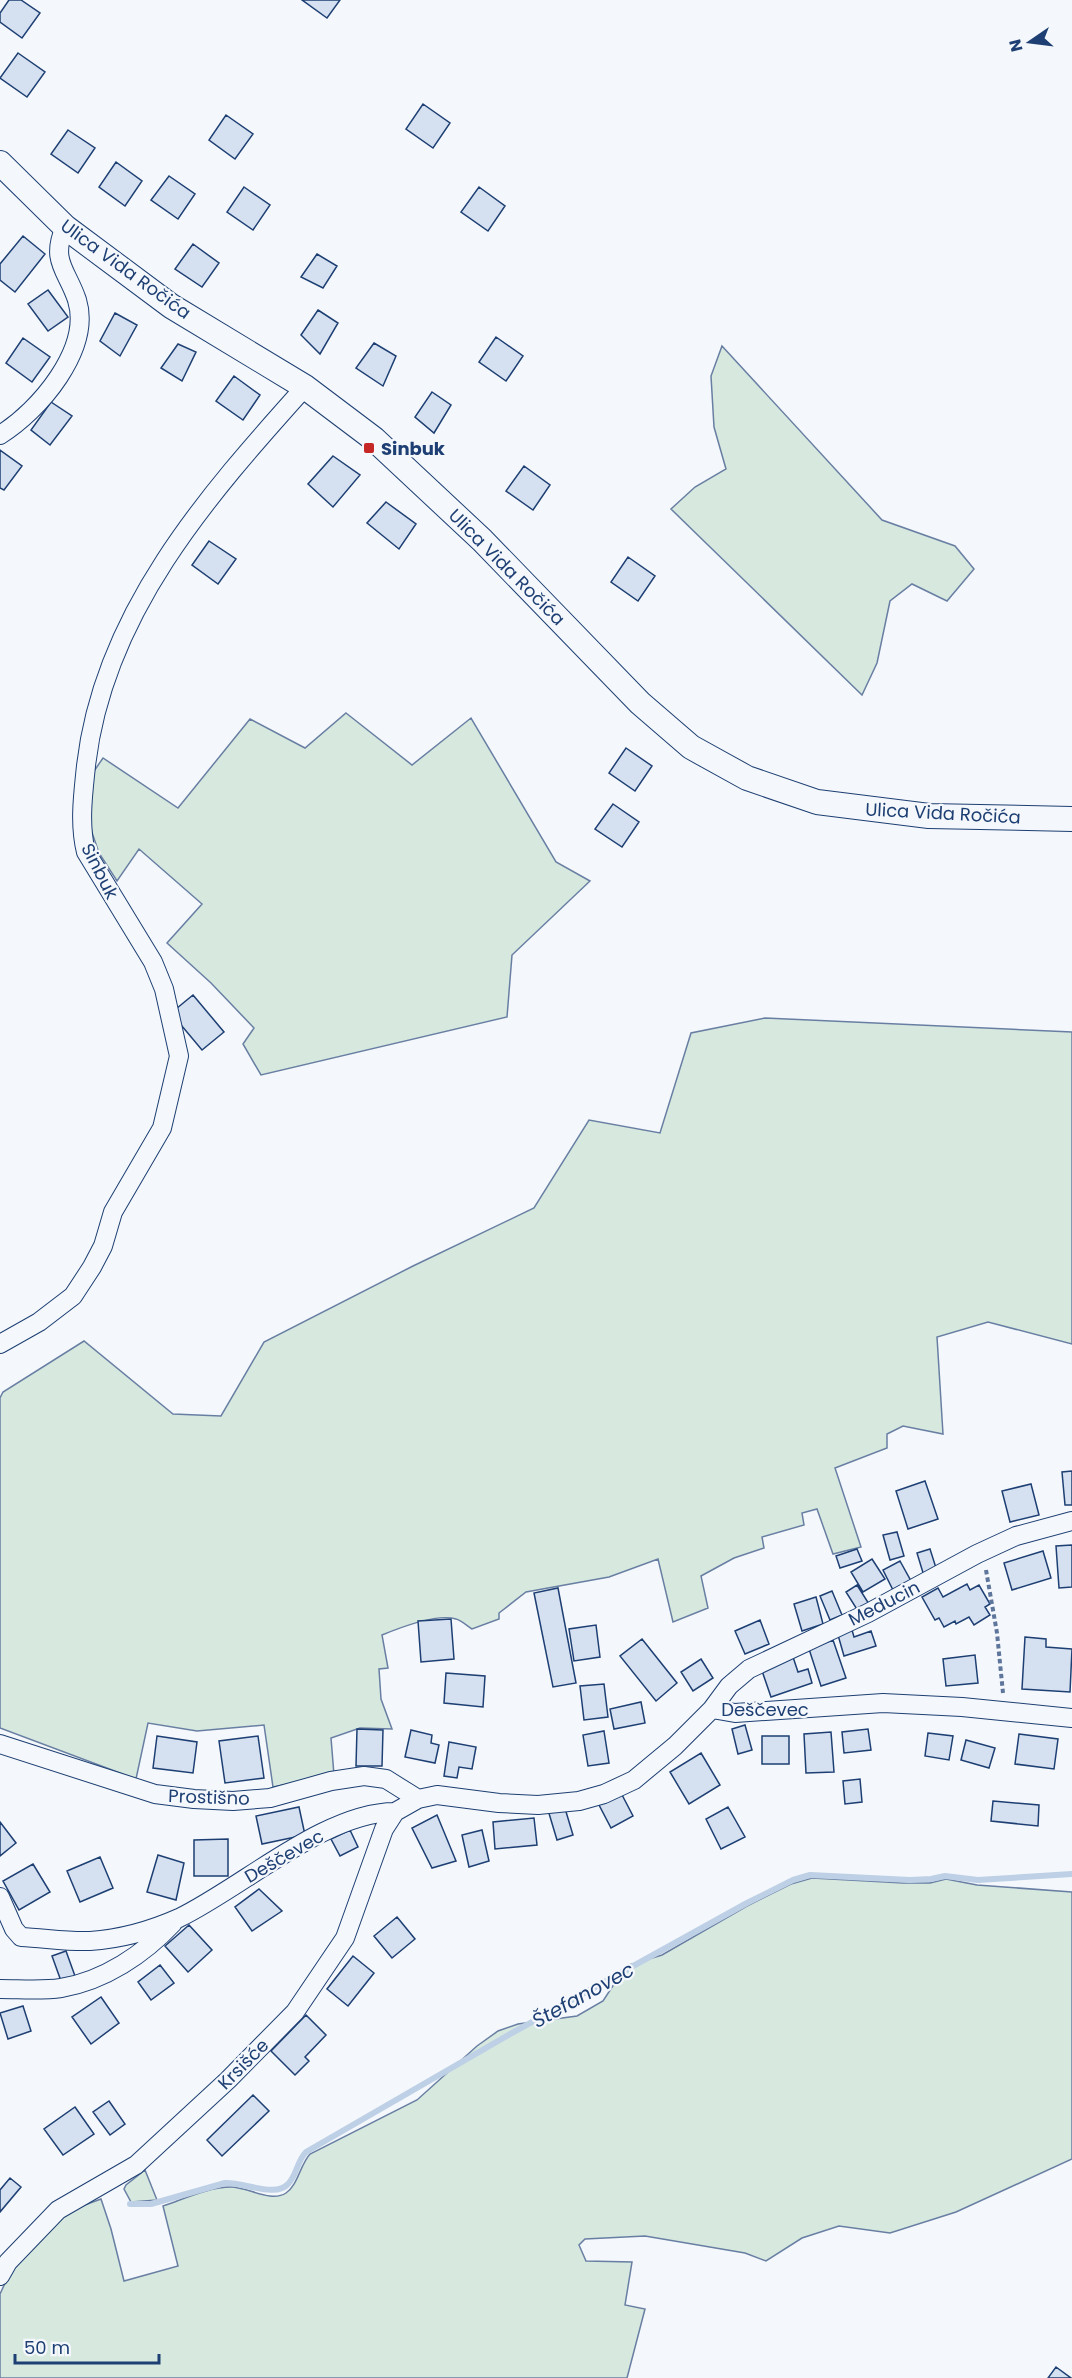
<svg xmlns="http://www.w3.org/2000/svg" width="1072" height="2378" font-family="Poppins,sans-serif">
<rect width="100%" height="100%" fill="#f4f7fb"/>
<!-- green -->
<path fill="#d7e8df" stroke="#687fa3" stroke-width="1.5" d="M722 346 882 520 955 546 974 569 947 601 912 584 890 601 877 663 862 695 671 509 695 487 726 469 714 427 711 376Z
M346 713 412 765 471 718 556 862 590 881 512 955 507 1017 261 1075 243 1044 254 1028 211 983 167 943 202 904 139 849 117 881 99 853 88 821 90 777 103 758 178 808 250 719 305 748Z
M765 1018 1072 1032V1344L988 1322 937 1337 943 1434 903 1426 887 1434V1448L835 1468 861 1547 833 1554 817 1509 802 1513 804 1525 762 1537 764 1548 734 1558 701 1576 708 1608 673 1622 658 1559 609 1577 526 1592 499 1613V1619L472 1629C467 1626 461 1620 456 1619 437 1613 399 1628 382 1635L388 1668 379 1669 381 1699 392 1729 360 1728 331 1738 334 1775 273 1787 264 1725 197 1731 148 1723 136 1779 0 1728V1398L3 1392 84 1341 173 1414 221 1416 264 1342 413 1266 534 1208 589 1120 660 1133 691 1033Z
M812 1878 903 1883H930L946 1879 977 1885 1072 1892V2159L956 2212 890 2233 839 2226 802 2238 766 2261 745 2253 645 2236 585 2239 579 2245 586 2261 632 2262 625 2305 645 2309 627 2378H0V2294L13 2266 63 2213 101 2199 111 2229 124 2281 178 2266 163 2206C184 2199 209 2187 231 2187 248 2187 271 2203 286 2193 298 2185 300 2165 310 2154L417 2100 477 2046 498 2031 518 2024 577 2016 603 2001 626 1966 662 1955 747 1906 791 1884Z
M145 2170 157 2200 131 2202 124 2189 126 2185Z"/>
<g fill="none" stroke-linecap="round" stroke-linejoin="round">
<!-- stream -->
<path stroke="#bed0e5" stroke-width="6" d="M130 2204H151L225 2183C243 2182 276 2198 288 2184 297 2175 297 2161 306 2152L512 2033 747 1903 793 1880 810 1875 910 1880 931 1879 945 1876 978 1880 1072 1874"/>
</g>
<!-- building -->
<path fill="#d5e0f0" stroke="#1d3f73" stroke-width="1.5" d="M9 0H21L40 13 22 38 0 22V13Z
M302 0H340L327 18Z
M18 53 45 72 27 97 0 78Z
M423 104 450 123 433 148 406 129Z
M226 115 253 134 235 159 209 140Z
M68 130 95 148 78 173 51 154Z
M116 162 142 181 125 206 99 187Z
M169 176 195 194 178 219 151 200Z
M244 187 270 205 253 230 227 212Z
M479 187 505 206 488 231 461 212Z
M23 236 45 254 15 292 0 280V264Z
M193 244 219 263 202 287 175 269Z
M317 254 337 266 323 288 301 277Z
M48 290 68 317 48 331 28 304Z
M318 310 338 323 320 354 301 335Z
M115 313 137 325 120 356 100 341Z
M496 337 523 356 506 381 479 362Z
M23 338 50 357 32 382 6 363Z
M374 343 396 356 383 386 356 368Z
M178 344 196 352 182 381 161 368Z
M234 376 260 395 243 420 216 401Z
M432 392 451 405 434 433 415 417Z
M51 402 72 416 50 445 31 430Z
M0 450 22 466 4 490 0 488Z
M333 456 360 475 333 507 308 484Z
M524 466 550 485 533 510 506 491Z
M386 502 416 524 399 549 367 523Z
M209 541 236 559 218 584 192 565Z
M628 557 655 576 638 601 611 582Z
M626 748 652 766 635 791 609 773Z
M613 804 639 822 622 847 595 829Z
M193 995 224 1032 202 1050 171 1013Z
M1072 1471V1505H1065L1062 1472Z
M925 1481 938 1519 908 1529 896 1491Z
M1031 1484 1039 1515 1010 1522 1002 1491Z
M897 1532 904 1556 890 1560 883 1535Z
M1072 1545V1587L1059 1588 1056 1546Z
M857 1549 862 1561 840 1568 836 1556Z
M930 1549 937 1571 924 1576 917 1553Z
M1043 1551 1051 1578 1012 1590 1004 1563Z
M872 1559 885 1579 863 1592 851 1572Z
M900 1561 911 1581 893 1590 883 1570Z
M967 1584 970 1590 979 1585 990 1604 985 1607 990 1615 974 1625 969 1617 956 1624 955 1621 944 1627 939 1618 935 1620 922 1597 938 1588 943 1597Z
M857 1585 869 1604 858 1611 846 1592Z
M558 1588 576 1683 553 1687 534 1593Z
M832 1591 842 1615 830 1620 820 1596Z
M816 1597 823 1624 802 1631 794 1604Z
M451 1619 454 1659 421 1662 418 1621Z
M760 1620 769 1644 745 1654 735 1631Z
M596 1625 600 1657 574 1661 569 1629Z
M852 1630 854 1637 871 1631 876 1646 844 1656 838 1635Z
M1025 1637 1046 1639V1647L1072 1649 1070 1692 1022 1689Z
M642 1639 677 1683 656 1701 620 1656Z
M833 1640 846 1678 821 1686 809 1649Z
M975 1655 978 1683 946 1686 943 1659Z
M793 1657 798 1672 808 1669 812 1683 771 1697 761 1668Z
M701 1659 713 1678 693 1691 681 1672Z
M446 1673 485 1676 483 1707 444 1703Z
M604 1684 608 1717 584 1720 580 1686Z
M641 1702 645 1723 614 1729 610 1709Z
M745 1725 752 1750 738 1754 732 1729Z
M357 1729 383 1730 382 1766H356Z
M868 1729 871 1750 844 1753 842 1732Z
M411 1730 432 1735 431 1743 439 1745 435 1763 405 1757Z
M604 1731 609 1763 588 1766 583 1735Z
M831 1732 834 1772 806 1773 804 1734Z
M928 1733 953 1736 949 1760 925 1756Z
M1019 1734 1058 1739 1054 1769 1015 1764Z
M157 1736 197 1742 193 1773 153 1768Z
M258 1736 264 1778 225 1783 219 1741Z
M762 1736H789V1764H762Z
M966 1740 995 1748 989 1768 961 1760Z
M449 1742 476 1747 472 1769 459 1767 457 1778 444 1776Z
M701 1753 720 1785 689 1804 670 1772Z
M860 1779 862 1802 845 1804 843 1781Z
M620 1791 633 1816 611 1828 598 1803Z
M993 1801 1039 1805 1038 1826 991 1821Z
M564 1805 573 1835 557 1840 548 1810Z
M299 1807 305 1835 262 1844 256 1816Z
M728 1807 745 1837 721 1849 706 1819Z
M437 1815 456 1861 432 1868 412 1828Z
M534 1818 537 1845 495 1849 493 1822Z
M0 1822 16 1843 0 1856Z
M350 1830 358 1847 340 1856 331 1839Z
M482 1830 489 1861 469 1867 462 1835Z
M228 1839V1876H194V1840Z
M158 1855 184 1863 176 1900 147 1892Z
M100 1857 113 1888 80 1902 67 1871Z
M33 1864 50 1892 19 1910 3 1881Z
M259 1889 282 1911 252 1931 235 1907Z
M397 1917 415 1939 392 1958 374 1936Z
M189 1925 212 1950 188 1972 165 1946Z
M66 1951 75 1976 61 1981 52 1956Z
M353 1956 374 1973 348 2006 327 1989Z
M160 1965 174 1983 151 2000 138 1982Z
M101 1997 119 2023 91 2044 72 2017Z
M23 2006 31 2031 8 2039 0 2013Z
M306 2015 326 2035 305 2057 309 2061 295 2075 271 2051Z
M253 2095 269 2111 222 2156 207 2140Z
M109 2101 125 2124 110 2135 93 2112Z
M75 2107 94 2134 63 2155 44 2129Z
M10 2178 21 2187 0 2212V2190Z
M1056 2367 1071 2378H1048Z"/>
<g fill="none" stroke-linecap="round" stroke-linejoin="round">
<!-- minor casing -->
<g stroke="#1d3f73" stroke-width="20">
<path id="minor" d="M0 435C39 411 92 349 77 300 67 270 50 261 65 227
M0 1344 39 1322 73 1296 92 1267 103 1246 113 1212 162 1128 179 1056 164 989 153 962 86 852C79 824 83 795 86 766 103 614 207 496 305 387
M712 1709 735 1713 883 1703 962 1707 1072 1718
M0 1744 155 1794 194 1799 233 1801 270 1798 331 1781 364 1776 386 1779 418 1799
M0 1897 14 1929 21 1937C44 1938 68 1942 90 1941 120 1939 152 1930 179 1918 243 1887 325 1812 395 1812
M0 1989C20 1989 42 1991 61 1988 104 1981 144 1954 173 1923
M0 2276 8 2262 58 2210 136 2165 228 2080 295 2012 345 1938 384 1829 395 1812 418 1799 437 1795 499 1803 538 1805 579 1801 604 1794 634 1780 675 1746 712 1709 729 1686 749 1669 868 1613 977 1554 1016 1536 1072 1521"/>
</g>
<!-- secondary casing -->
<g stroke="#1d3f73" stroke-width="26">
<path id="secondary" d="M0 163 65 227 171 306 305 387 374 439 482 540 640 703 691 747 747 778 817 802 929 816 1072 819"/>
</g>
<!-- path -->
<path stroke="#5e769c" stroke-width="4" stroke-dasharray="4.5 3" stroke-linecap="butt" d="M986 1570 997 1633 1003 1693"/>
<!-- minor -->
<use href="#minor" stroke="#f4f7fb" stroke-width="18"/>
<!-- secondary -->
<use href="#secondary" stroke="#f4f7fb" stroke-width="24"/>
</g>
<!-- markers -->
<rect fill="#c62828" stroke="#f4f7fb" stroke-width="2" x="363" y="442" width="12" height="12" rx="3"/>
<g text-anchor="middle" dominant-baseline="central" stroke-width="4.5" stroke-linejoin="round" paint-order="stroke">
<!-- street labels -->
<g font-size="18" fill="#1d3f73" stroke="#f4f7fb">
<text transform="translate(126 269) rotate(36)">Ulica Vida Ročića</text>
<text transform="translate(507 567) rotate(45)">Ulica Vida Ročića</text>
<text transform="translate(943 813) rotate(3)">Ulica Vida Ročića</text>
<text transform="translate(100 871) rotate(63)">Sinbuk</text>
<text transform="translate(884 1603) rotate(-27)">Meducin</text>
<text x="765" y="1709">Deščevec</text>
<text transform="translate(209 1797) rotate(2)">Prostišno</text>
<text transform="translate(284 1856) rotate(-30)">Deščevec</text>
<text transform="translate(243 2064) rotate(-45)">Krsišće</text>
</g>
<!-- poi labels -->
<g font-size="18" font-weight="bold" fill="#1d3f73" stroke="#f4f7fb" text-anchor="start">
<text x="381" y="448">Sinbuk</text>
</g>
<!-- water labels -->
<g font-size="20" font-style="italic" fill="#1d3f73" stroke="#f4f7fb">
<text transform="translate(583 1995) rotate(-29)">Štefanovec</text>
</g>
</g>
<!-- north arrow -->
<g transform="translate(1030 42) rotate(256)" stroke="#f4f7fb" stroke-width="4.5" paint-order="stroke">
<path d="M0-4.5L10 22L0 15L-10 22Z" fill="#1d3f73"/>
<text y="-9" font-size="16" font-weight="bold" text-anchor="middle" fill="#1d3f73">N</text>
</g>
<!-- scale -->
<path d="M15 2354v9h144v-9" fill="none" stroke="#1d3f73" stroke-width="3"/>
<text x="24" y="2354" font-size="18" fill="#1d3f73" stroke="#f4f7fb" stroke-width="4.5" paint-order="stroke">50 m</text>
</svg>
